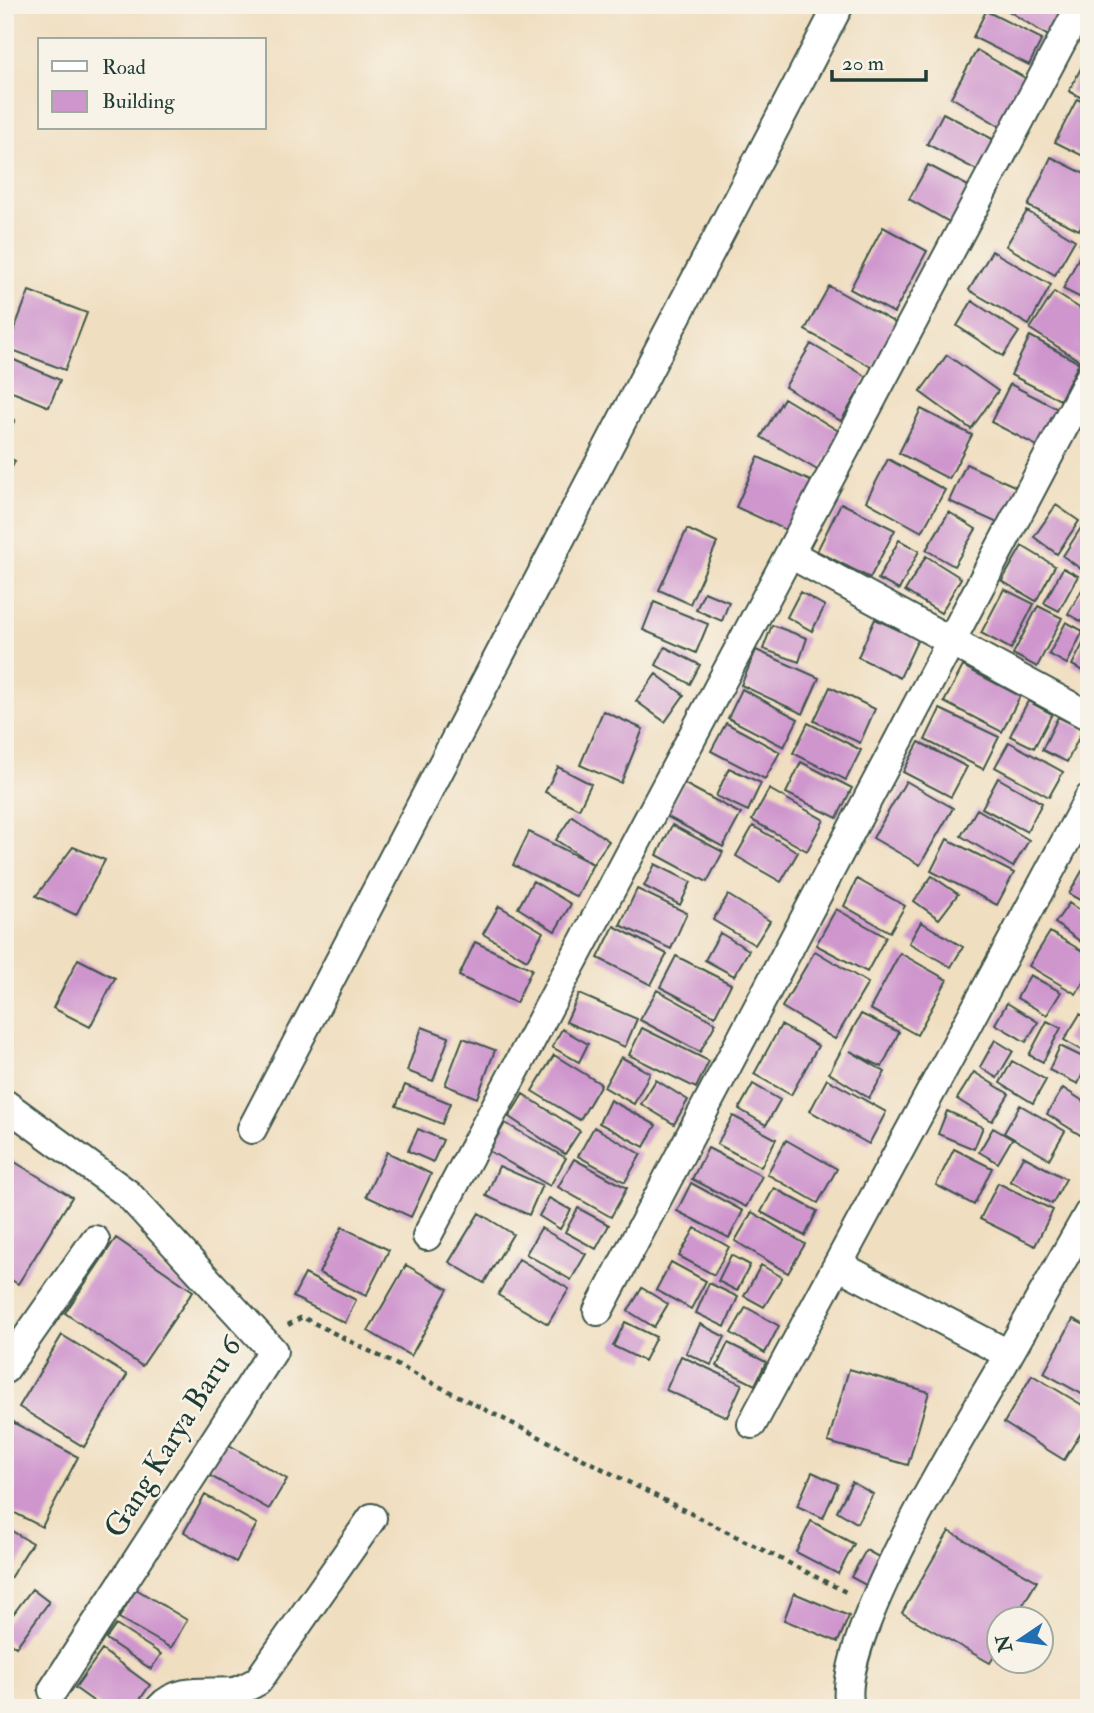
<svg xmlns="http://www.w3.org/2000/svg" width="1094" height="1713" font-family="'IM FELL Double Pica',serif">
<rect width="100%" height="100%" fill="#f7f3e8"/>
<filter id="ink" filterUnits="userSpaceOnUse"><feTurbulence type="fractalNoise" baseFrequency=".0143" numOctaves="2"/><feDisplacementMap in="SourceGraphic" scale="14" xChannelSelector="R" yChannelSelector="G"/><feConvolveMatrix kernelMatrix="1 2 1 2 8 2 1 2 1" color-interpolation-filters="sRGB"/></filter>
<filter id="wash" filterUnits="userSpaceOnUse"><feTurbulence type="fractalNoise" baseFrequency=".00686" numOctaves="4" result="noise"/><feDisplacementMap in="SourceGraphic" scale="28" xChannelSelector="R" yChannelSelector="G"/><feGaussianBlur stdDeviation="1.57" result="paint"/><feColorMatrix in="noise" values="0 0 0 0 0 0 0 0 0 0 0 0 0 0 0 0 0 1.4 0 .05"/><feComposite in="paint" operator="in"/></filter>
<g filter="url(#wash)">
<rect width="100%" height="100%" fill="#f0dec0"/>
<g id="blocks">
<!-- building -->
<path fill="#cf96ce" d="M999 5H1067L1050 37Z
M986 11 1042 39 1029 65 973 37Z
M977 50 1030 81 1003 128 951 97Z
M1089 53V102L1069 91Z
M1077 99 1089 105V159L1055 142Z
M943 113 1000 143 984 174 927 144Z
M1051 157 1089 176V210L1079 230 1028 206Z
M928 165 974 189 955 225 909 199Z
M1027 211 1075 240 1055 275 1006 246Z
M883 227 927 251 894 313 850 289Z
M1089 228V249L1080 244Z
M992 251 1051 285 1029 325 969 290Z
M1081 253 1089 257V302L1063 289Z
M829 286 897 324 873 368 805 330Z
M29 291 87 313 65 370 7 348Z
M1054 292 1089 314V347L1080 361 1030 329Z
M972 301 1019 332 1003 356 957 326Z
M1030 336 1079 363 1060 400 1011 375Z
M811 344 867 377 841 421 785 387Z
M947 355 998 391 971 429 920 392Z
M5 356 60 380 49 407 5 389Z
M1010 384 1060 410 1041 448 991 422Z
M784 398 842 433 819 471 761 437Z
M921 409 972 435 949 479 899 453Z
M5 414 15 420 5 435Z
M5 456 15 461 5 481Z
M758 457 817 484 795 534 736 507Z
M888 459 945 490 922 532 866 501Z
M966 464 1021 489 1004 526 949 501Z
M841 503 895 530 870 578 817 551Z
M1056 505 1079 521 1057 554 1034 537Z
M949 512 976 529 954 566 926 550Z
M1084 523 1089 526V558L1081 569 1063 556Z
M687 529 717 543 690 604 659 590Z
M899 540 919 551 899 590 878 579Z
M1022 546 1055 566 1036 601 1002 581Z
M926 556 961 578 941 613 905 591Z
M1063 568 1078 576 1059 611 1044 603Z
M1083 588 1089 591V626L1068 614Z
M1004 589 1034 604 1011 649 981 633Z
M704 592 729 602 722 621 696 610Z
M800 592 825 606 812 631 787 617Z
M654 602 708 624 696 653 643 630Z
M1038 606 1062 618 1037 667 1013 654Z
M875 619 918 639 900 678 858 657Z
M1066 622 1083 631 1067 664 1049 654Z
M772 625 807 638 799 662 763 649Z
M1089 632V674L1072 665Z
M665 647 700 665 690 684 656 665Z
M756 650 819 678 803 714 741 685Z
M963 666 1020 696 1002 732 944 702Z
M656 674 684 695 665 722 636 701Z
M830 687 875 709 860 743 814 721Z
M742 689 798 719 784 747 728 718Z
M1028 701 1052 714 1034 748 1010 736Z
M940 709 999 737 983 769 925 740Z
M603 711 643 729 621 783 580 765Z
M1058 717 1083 729 1067 762 1042 750Z
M726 723 780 752 765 779 711 751Z
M808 723 861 750 846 780 793 753Z
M919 742 967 767 951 797 903 772Z
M1009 742 1063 772 1049 797 995 767Z
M801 762 852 788 837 818 786 793Z
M558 767 591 784 579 809 545 792Z
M729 768 761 783 748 811 716 796Z
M998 778 1042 803 1027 832 982 808Z
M906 781 953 808 920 865 873 838Z
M683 783 741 814 723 847 666 816Z
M769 789 824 820 807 851 752 820Z
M977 809 1029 840 1013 867 961 836Z
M572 816 609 841 593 864 556 840Z
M672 825 723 852 707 882 657 855Z
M753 826 798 852 781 882 736 856Z
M529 832 593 864 577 897 513 865Z
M947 839 1014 873 997 905 931 871Z
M73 847 105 860 76 915 36 896Z
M655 864 691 882 680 905 644 886Z
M1082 871 1089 875V905L1069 894Z
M932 876 958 894 939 919 914 901Z
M857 879 905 906 890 932 844 906Z
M533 881 571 904 555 931 518 908Z
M637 889 687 913 671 949 620 925Z
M728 895 770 921 755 945 713 920Z
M1069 903 1089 917V937L1084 944 1055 923Z
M499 906 543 932 527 960 483 934Z
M836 909 886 937 867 972 816 945Z
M921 922 963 947 951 967 909 943Z
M614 926 667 954 651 985 598 958Z
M1050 932 1089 955V973L1076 994 1029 966Z
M720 933 749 950 734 976 705 960Z
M475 942 532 969 516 1003 459 976Z
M815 951 868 983 835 1039 782 1007Z
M900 953 947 980 917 1035 870 1009Z
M676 956 731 984 715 1016 660 987Z
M78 959 115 978 90 1027 53 1008Z
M1030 975 1061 992 1047 1015 1017 998Z
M657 990 716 1023 700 1052 640 1020Z
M579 994 637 1019 625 1047 566 1022Z
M1007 1003 1038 1022 1026 1042 995 1024Z
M861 1014 899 1032 882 1067 850 1051 885 1072 869 1098 829 1073Z
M1080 1014 1089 1019V1054L1064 1040Z
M1047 1021 1061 1028 1043 1062 1029 1055Z
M781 1025 818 1046 791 1095 754 1074Z
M422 1027 449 1037 433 1081 407 1071Z
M642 1028 709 1061 696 1088 629 1055Z
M562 1029 588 1044 579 1062 552 1047Z
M463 1038 495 1050 477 1098 445 1085Z
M995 1040 1013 1051 997 1078 980 1067Z
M1060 1046 1089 1060 1078 1084 1049 1070Z
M554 1055 601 1084 580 1120 532 1091Z
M621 1057 650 1073 634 1104 604 1087Z
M1012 1061 1046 1080 1033 1103 1000 1083Z
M974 1072 1009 1094 992 1121 957 1099Z
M827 1079 886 1112 869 1144 810 1111Z
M656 1080 688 1100 674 1124 641 1104Z
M753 1084 780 1100 766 1125 739 1109Z
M405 1085 450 1103 442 1124 396 1106Z
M1063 1088 1089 1105V1125L1082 1136 1047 1114Z
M523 1094 580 1131 565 1154 509 1117Z
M610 1100 656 1125 644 1147 599 1123Z
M1020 1105 1065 1131 1049 1159 1004 1133Z
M947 1111 983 1127 974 1149 938 1134Z
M733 1116 776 1139 761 1167 717 1144Z
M505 1123 566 1158 550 1186 489 1151Z
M594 1127 641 1154 625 1182 578 1156Z
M993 1128 1012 1139 998 1163 979 1152Z
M418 1129 443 1140 433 1162 408 1151Z
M786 1140 837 1169 818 1203 767 1174Z
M708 1148 762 1176 746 1207 692 1179Z
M954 1149 992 1168 974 1205 936 1185Z
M387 1152 431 1174 411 1217 366 1196Z
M5 1156 72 1197 18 1284 5 1276Z
M1023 1156 1066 1179 1052 1204 1010 1181Z
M574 1159 627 1188 611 1217 558 1187Z
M499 1166 542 1185 529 1215 486 1196Z
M691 1183 743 1211 729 1238 677 1211Z
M998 1183 1053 1210 1035 1246 980 1219Z
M774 1188 817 1211 805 1236 761 1212Z
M549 1198 571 1210 560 1229 539 1216Z
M578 1208 609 1225 596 1249 565 1232Z
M752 1212 805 1244 788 1273 735 1241Z
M479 1213 513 1234 484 1283 449 1262Z
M342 1227 389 1250 366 1296 319 1273Z
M541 1228 586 1254 571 1280 526 1254Z
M695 1228 729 1247 714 1275 679 1256Z
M116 1238 193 1291 142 1366 65 1313Z
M731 1255 750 1265 737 1291 718 1281Z
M519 1259 569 1289 548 1324 498 1295Z
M671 1262 706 1281 691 1309 656 1290Z
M406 1265 448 1289 411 1356 368 1331Z
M761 1265 782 1277 764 1307 744 1296Z
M305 1274 356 1300 345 1323 293 1297Z
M709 1283 738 1297 725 1327 696 1313Z
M642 1288 668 1304 654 1327 628 1311Z
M746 1307 779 1326 765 1353 731 1333Z
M1073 1319 1089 1327V1398L1044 1373Z
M625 1322 656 1337 644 1361 613 1346Z
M700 1324 725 1337 711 1365 686 1353Z
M62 1335 127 1375 84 1447 19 1407Z
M728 1343 766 1362 755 1385 717 1366Z
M681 1356 742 1384 727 1417 666 1390Z
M849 1369 929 1392 908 1465 828 1442Z
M1032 1375 1089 1409V1420L1064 1460 1004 1423Z
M5 1418 78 1457 42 1527 5 1508Z
M224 1442 287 1479 269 1509 207 1474Z
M812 1472 838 1484 823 1518 797 1506Z
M852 1482 873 1494 857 1523 837 1511Z
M205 1495 257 1524 236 1562 184 1532Z
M811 1521 854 1544 838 1574 796 1552Z
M5 1527 32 1543 5 1586Z
M949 1531 1037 1581 1015 1618H1000V1647L990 1663 902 1613Z
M866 1550 886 1561 871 1588 851 1577Z
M32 1589 49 1602 16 1647 5 1639V1625Z
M136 1589 187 1620 171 1648 119 1618Z
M794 1593 849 1616 838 1642 784 1620Z
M116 1625 161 1654 151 1669 106 1639Z
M102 1650 150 1685 134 1708H103L75 1688Z
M5 1696 21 1708H5Z"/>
</g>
</g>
<g filter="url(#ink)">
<use href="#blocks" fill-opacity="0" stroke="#3e5549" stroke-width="2"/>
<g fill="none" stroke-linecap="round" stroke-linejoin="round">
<!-- street casing -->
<g stroke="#3e5549" stroke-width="32">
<path id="street" d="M792 555 1089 716
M5 1104 128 1194 273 1351 53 1690
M252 1129 839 5
M427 1236 1081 5
M838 1265 1008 1354
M598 1311 1089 379
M5 1369 95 1240
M752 1424 1089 798
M160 1708C178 1687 208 1694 233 1692 241 1691 250 1685 258 1681L372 1518
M850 1708C833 1642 965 1430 1002 1366 1031 1315 1060 1264 1089 1213"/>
</g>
<!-- path -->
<path stroke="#3e5549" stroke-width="4.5" stroke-dasharray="5 5" stroke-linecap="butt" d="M288 1325 302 1317 848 1593"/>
<!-- street -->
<use href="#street" stroke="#fff" stroke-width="28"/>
</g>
</g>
<g text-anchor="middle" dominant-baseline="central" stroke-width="5" stroke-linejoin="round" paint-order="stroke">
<!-- street labels -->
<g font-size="30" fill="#1f3d34" stroke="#f7f3e8">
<text transform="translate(173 1437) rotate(-58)">Gang Karya Baru 6</text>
</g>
</g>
<!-- margin -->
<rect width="1094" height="1713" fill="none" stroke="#f7f3e8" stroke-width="28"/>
<!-- legend -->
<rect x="38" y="38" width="228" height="91" fill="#f7f3e8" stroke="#a1aaa0" stroke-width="2"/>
<rect x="52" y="61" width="35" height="10" fill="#ffffff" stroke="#a1aaa0" stroke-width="2"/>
<text x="102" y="74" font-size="21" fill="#1f3d34">Road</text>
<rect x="52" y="91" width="35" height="21" fill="#cf96ce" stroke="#a1aaa0" stroke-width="2"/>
<text x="102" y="108" font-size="21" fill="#1f3d34">Building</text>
<!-- north arrow -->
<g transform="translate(1020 1640) rotate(257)"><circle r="33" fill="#f7f3e8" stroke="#a1aaa0" stroke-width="2"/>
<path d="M0-5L12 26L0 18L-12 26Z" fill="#1f6fb2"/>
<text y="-10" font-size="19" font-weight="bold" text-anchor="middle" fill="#1f3d34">N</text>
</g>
<!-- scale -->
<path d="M832 70v10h94v-10" fill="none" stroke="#1f3d34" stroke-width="3.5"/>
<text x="842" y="70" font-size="21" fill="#1f3d34" stroke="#f7f3e8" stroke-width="5" paint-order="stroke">20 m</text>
</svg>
